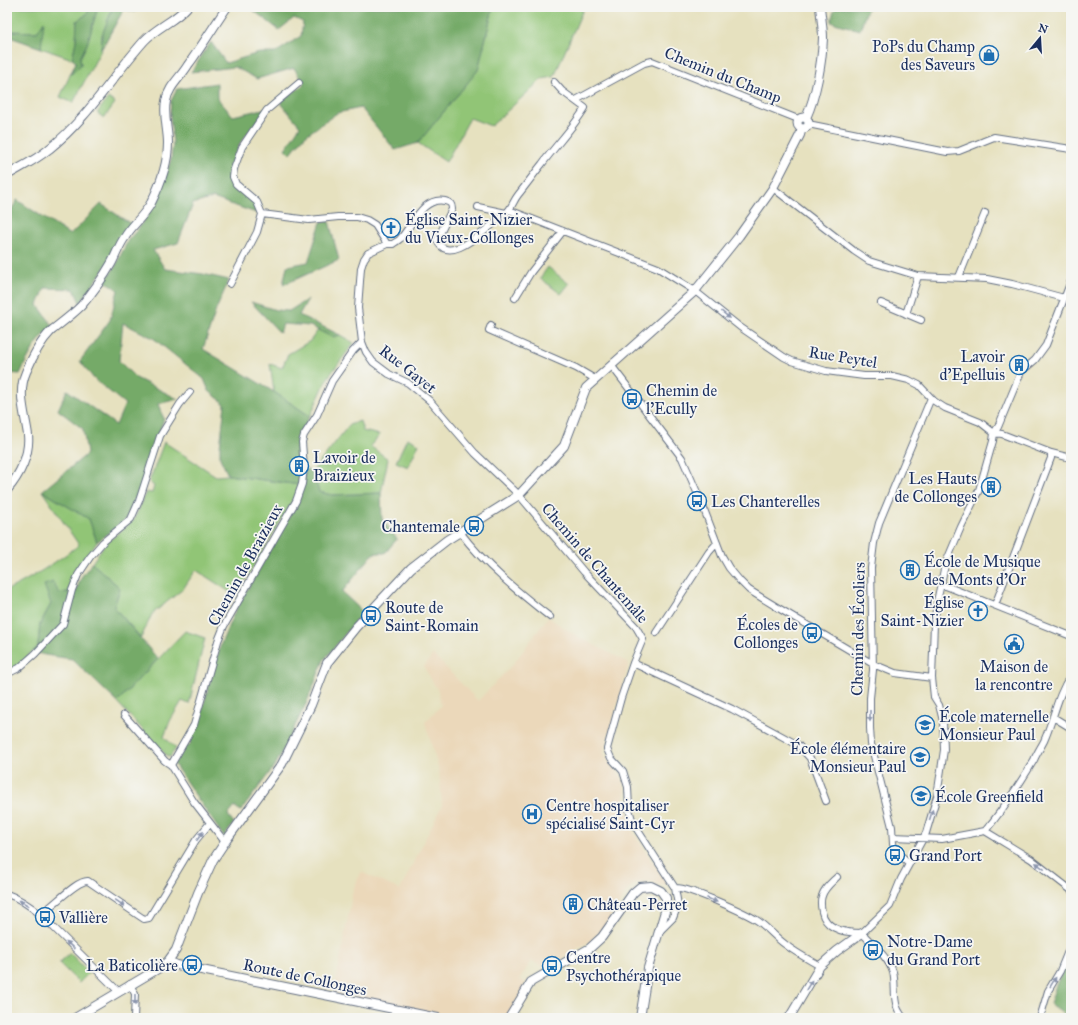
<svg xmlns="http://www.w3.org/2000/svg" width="1078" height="1025" font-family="'IM FELL Great Primer',serif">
<rect width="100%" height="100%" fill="#f6f6f2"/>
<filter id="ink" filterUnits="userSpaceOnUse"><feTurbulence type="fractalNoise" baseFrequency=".025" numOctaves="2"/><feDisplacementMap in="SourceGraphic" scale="8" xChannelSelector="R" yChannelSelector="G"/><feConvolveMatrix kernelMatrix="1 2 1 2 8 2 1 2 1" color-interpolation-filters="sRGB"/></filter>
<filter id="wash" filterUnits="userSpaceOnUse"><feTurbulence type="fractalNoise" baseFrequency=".012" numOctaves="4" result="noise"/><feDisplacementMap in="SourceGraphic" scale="16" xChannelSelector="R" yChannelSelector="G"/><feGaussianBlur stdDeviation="0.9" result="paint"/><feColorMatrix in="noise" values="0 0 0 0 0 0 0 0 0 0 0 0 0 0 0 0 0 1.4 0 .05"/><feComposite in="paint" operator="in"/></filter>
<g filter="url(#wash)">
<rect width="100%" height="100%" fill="#e6e1bf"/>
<!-- built -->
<path fill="#ebd8ba" d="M548 617 575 635 629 663 604 751V755L621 776 625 790 626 809 633 832 667 884 660 885 650 881 635 884 628 890 604 927 590 941 548 967 546 968 531 961 520 979 526 983 509 1016 494 1017 489 1015 487 1018H449L436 1013 334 993 353 890 361 872 400 890 442 805 439 771 425 722 441 706 438 691 424 667 433 654 478 701 514 663Z"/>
<!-- green -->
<path fill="#91c576" stroke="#567a6a" d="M9 7H90L87 14 77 21 76 41 72 59 41 48 43 24 37 32 7 31V8Z
M98 7H113L102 35 101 50 73 103 60 97 70 75 81 65 80 58 87 44Z
M491 7H584L554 77 542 79 491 126 470 118 446 162 418 143 478 70 493 8Z
M108 98 115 103 104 118 97 113Z
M548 267 569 284 561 294 540 278Z
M318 330 332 337 340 335 354 343 327 379 310 416 274 392 270 364 282 368 288 354 310 341Z
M360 421 363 431 380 435 370 446 388 459 381 493 332 495 319 492 312 472 349 425Z
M407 438 419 444 408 467 396 462Z
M164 442 216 476 228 475 300 485 293 500 236 596 196 570 183 589 152 614 141 638 114 607 120 588 92 563 104 545 134 520 146 492 152 493 154 486 149 482Z
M42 491 89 519 97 542 76 574 69 592 59 593 51 604 40 624 38 646 18 666 7 671V590C32 578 56 562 79 545Z
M185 631 205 638 189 704 182 701 170 721 164 737 176 748 170 757 167 756 117 702Z
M70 953 89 973 79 983 59 963Z"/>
<!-- forest -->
<path fill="#74aa67" stroke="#486c62" d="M90 7H98L87 44 80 58 81 65 70 75 76 62 72 59 76 41 77 21 87 14Z
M113 7H137L135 12 124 9 101 50 102 35Z
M249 7H491L493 8 478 70 418 143 395 150 361 108 337 113 305 136 290 154 285 149 300 126 280 102 304 84 294 68 257 79 235 67 191 72 211 42 226 63 259 53H275L301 36 303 22 294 18 279 30Z
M839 7H868L860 30 831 22 834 10Z
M44 21 41 48 7 36V31L37 32Z
M217 83V98L233 116 267 108 240 143 229 173 233 185 254 202 256 213 213 198 193 204 178 243 153 250 165 269 203 274 229 280 216 310 203 349 274 392 310 416 300 435 302 467 300 485 228 475 220 458V447L225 404 209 391 204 379 153 338 123 323 119 361 136 378 178 399 158 404 164 419 150 456 142 485 127 519 97 542 89 519 42 491 87 454 83 429 58 410 67 390 116 425 125 404 94 379 80 361 110 320 118 290 105 281 115 267 128 240 138 229 157 200 171 160 173 143 170 117 171 101 177 89Z
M17 200 70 235 101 204 131 224 108 263 80 303 74 289 45 288 38 305 53 326C36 341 29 355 20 374L7 373V225L10 212Z
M329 221 339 260 283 285 287 266 308 262 321 222Z
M308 299 299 315 340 335 332 337 310 326 283 324 280 333 251 302 276 310 289 311Z
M306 469 312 472 319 492 332 495 381 493 382 519 397 539 385 553H374L342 592 363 612 324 660 306 704 276 764 241 811 235 807 228 815 234 823 224 837 174 764 185 745 189 746 191 742 189 740 198 724 221 644 233 615 297 502Z
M92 563 120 588 114 607 158 659 117 702 72 659 45 655 33 652 38 646 40 624 51 604 44 585 53 582 59 593 76 591 82 576Z
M1071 960V1018H1069L1050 1004 1056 985 1067 961 1070 962Z"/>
</g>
<g filter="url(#ink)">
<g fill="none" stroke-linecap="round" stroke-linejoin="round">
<!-- street casing -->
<g stroke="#626d80" stroke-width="8">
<path id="street" d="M554 82 562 91 585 108C573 128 556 145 542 164 534 174 526 185 518 195 514 200 512 207 508 211 503 216 497 220 492 225 480 234 447 265 437 240L452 209C452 204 450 202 445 201 423 196 412 226 400 239 398 241 395 242 393 244H387L368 253 364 259 361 268 358 308 362 342 366 352 373 362 389 374 408 383 430 401 475 453 519 495 584 572 636 627 643 639 633 663 621 698 607 749 611 758 623 771 628 787 629 809 633 823 675 888 678 905 673 918 660 931
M576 100 644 63 652 61 798 119
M808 124 947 152 959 151 994 137 1071 149
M773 188 854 251 869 261 918 276 987 279 1012 284 1064 298
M478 207 506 213
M509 210 658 268 695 291 740 327 784 357 792 361 826 371 864 376H892L909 380 919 385 934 401 945 408 980 422 994 433
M262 214 309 220 338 217H357L367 220 375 225 387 244
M959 277 985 213
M230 284 257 232 262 214 257 202 236 184 233 177 234 169 242 147 267 110 299 83
M515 298 531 272 563 231
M881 303 921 320
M906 314 918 276
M491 325 489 330 576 368 595 379
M611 365 682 458 700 499 722 556 729 568 740 581 749 590 780 609 873 664 895 673 932 678
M994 433 1002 434 1051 453 1071 458
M460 532C485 565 517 591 550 617
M941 584 1071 636
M995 605 1051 458V453
M656 633 709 552 717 543
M633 663 732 709 798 745 810 758 826 801
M7 674 19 668 35 654 63 624 72 590 78 575 90 557 103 542 131 519 139 501 160 436 180 404 190 392
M124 715 165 761 171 765
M1053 717 1071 728
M985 831C1004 809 1019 785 1034 760 1037 753 1041 747 1044 741 1054 719 1057 695 1071 675
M985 831 1031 859 1071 890
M893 837 942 839 985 831
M225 842 194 802 171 765 194 725 218 641 224 626 296 501 302 484 304 468 302 442 304 435 317 415 332 381 353 351 362 342
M909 863 898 853 893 844 892 827 871 744 870 728V698L873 670 871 568 874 543 879 523 931 398
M837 877C832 882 824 888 822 896 820 901 821 907 822 912 826 930 846 933 862 933
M675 888C686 886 746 913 758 921 768 928 776 938 786 945 796 953 808 959 820 966
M7 894C19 898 30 906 40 914L118 991
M40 914C52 908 76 880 88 881L138 915 144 919 149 918 196 840 210 823
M862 933 890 906 901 879 926 833 937 796 944 750 943 721 939 705 934 697 932 678 934 623 938 597 945 565 961 527 979 490 993 441 994 433 998 427 1021 372 1035 360 1046 345 1071 281
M862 933C873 945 888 957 893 972 896 984 893 996 897 1007 898 1011 901 1014 903 1018
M130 984 135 994 134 1018
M1040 1018 1048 991 1060 971 1071 944"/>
</g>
<!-- secondary casing -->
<g stroke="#626d80" stroke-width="10">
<path id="secondary" d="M797.5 123a5.5 5.5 0 1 1 11 0a5.5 5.5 0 1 1-11 0Z
M806 118C816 96 822 63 823 38 823 28 821 17 820 7
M7 175C21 167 36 160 49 149 87 119 112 77 144 41 157 27 175 21 187 7
M7 490C20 475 30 454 28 435 25 413 17 393 26 372 32 358 40 342 51 331 61 323 72 315 81 306 92 293 103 278 111 264 116 255 119 245 125 237 132 225 144 216 151 203 160 185 168 163 168 143 168 129 163 115 166 101 168 87 181 77 188 65 202 46 214 26 227 7
M168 961 177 965 438 1018
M75 1018 161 967 168 961 176 950 198 893 213 860 225 842 282 764 311 705 327 663 356 627 411 568 447 540 519 495 564 446 586 388 695 291 739 236 773 188 800 135 802 128
M509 1018 531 982 590 948 602 937 633 893 640 887 651 886 661 891 666 898V908L648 968 640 1018
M789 1018 820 966 837 951 862 933"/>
</g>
<!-- street -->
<use href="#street" stroke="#fff" stroke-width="6"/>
<!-- secondary -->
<use href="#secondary" stroke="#fff" stroke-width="8"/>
</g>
<!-- one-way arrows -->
<defs><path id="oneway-solid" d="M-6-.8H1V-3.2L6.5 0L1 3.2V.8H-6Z"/></defs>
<g fill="#8d97ae">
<use href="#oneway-solid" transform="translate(726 315) rotate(39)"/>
<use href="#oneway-solid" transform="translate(870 716) rotate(90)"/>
<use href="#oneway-solid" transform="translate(931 815) rotate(-73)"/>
<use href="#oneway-solid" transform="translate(200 836) rotate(-54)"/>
<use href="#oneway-solid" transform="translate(1040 866) rotate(-142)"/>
<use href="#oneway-solid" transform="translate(712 900) rotate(22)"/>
<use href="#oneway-solid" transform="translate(24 903) rotate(-150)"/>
<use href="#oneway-solid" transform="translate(120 903) rotate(35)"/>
<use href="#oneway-solid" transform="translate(70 945) rotate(-136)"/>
<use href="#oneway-solid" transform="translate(1053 982) rotate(-59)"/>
<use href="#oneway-solid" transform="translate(809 985) rotate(-59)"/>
<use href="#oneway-solid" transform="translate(135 1000) rotate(90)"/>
</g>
</g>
<!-- icons -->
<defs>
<g id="shop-ring" transform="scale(1)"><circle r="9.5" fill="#f6f6f2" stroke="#1f6fb2" stroke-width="1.5"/><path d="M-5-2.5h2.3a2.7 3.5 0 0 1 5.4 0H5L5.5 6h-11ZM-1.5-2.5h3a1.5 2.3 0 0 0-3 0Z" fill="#1f6fb2"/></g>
<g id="church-ring" transform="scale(1)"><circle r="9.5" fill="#f6f6f2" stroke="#1f6fb2" stroke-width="1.5"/><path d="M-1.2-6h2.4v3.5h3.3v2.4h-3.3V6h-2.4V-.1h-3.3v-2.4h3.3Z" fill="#1f6fb2"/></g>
<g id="building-ring" transform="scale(1)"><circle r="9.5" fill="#f6f6f2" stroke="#1f6fb2" stroke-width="1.5"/><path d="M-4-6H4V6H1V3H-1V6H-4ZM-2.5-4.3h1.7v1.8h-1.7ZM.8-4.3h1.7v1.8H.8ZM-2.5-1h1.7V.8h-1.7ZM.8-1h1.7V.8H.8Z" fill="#1f6fb2"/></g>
<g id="bus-ring" transform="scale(1)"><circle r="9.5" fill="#f6f6f2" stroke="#1f6fb2" stroke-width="1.5"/><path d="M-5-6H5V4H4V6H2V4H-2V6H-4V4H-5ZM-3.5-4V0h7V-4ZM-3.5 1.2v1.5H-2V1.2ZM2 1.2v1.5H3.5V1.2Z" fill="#1f6fb2"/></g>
<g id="civic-ring" transform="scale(1)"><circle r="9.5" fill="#f6f6f2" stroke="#1f6fb2" stroke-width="1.5"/><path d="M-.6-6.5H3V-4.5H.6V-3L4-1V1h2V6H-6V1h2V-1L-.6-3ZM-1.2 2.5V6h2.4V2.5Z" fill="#1f6fb2"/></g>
<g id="school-ring" transform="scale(1)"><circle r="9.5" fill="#f6f6f2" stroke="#1f6fb2" stroke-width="1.5"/><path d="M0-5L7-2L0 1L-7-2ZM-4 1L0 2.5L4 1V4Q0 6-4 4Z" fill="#1f6fb2"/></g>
<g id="hospital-ring" transform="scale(1)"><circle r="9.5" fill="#f6f6f2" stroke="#1f6fb2" stroke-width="1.5"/><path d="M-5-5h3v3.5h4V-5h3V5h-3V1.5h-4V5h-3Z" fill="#1f6fb2"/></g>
</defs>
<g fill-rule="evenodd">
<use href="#shop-ring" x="989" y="55"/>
<use href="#church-ring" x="391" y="228"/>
<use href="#building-ring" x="1019" y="365"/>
<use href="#bus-ring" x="632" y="399"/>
<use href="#building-ring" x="299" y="466"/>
<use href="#building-ring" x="991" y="487"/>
<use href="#bus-ring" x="697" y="501"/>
<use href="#bus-ring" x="474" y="526"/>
<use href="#building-ring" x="910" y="570"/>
<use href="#church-ring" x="978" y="611"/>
<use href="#bus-ring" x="371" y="616"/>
<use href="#bus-ring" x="812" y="633"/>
<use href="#civic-ring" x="1014" y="644"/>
<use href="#school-ring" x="925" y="725"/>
<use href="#school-ring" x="920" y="757"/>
<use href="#school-ring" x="921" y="796"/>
<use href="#hospital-ring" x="532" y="814"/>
<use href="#bus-ring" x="895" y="855"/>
<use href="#building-ring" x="573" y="904"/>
<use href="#bus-ring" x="45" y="917"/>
<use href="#bus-ring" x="873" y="950"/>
<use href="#bus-ring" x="192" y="965"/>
<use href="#bus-ring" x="552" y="966"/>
</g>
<g text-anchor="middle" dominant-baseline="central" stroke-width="3.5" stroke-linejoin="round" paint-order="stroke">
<!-- poi labels -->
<g font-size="16" fill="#1b2f5e" stroke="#f6f6f2" text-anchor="start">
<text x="975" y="46" text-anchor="end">PoPs du Champ<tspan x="975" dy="18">des Saveurs</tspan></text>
<text x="405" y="219">Église Saint-Nizier<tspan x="405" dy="18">du Vieux-Collonges</tspan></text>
<text x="1005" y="356" text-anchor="end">Lavoir<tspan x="1005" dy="18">d'Epelluis</tspan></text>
<text x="646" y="390">Chemin de<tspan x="646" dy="18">l'Ecully</tspan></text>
<text x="313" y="457">Lavoir de<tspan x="313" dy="18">Braizieux</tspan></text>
<text x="977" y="478" text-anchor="end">Les Hauts<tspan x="977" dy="18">de Collonges</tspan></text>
<text x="711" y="501">Les Chanterelles</text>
<text x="460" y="526" text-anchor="end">Chantemale</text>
<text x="924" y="561">École de Musique<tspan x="924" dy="18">des Monts d’Or</tspan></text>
<text x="964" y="602" text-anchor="end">Église<tspan x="964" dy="18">Saint-Nizier</tspan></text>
<text x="385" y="607">Route de<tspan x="385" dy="18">Saint-Romain</tspan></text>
<text x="798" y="624" text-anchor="end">Écoles de<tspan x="798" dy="18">Collonges</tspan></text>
<text x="1014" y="666" text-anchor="middle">Maison de<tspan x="1014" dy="18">la rencontre</tspan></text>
<text x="939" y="716">École maternelle<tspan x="939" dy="18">Monsieur Paul</tspan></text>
<text x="906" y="748" text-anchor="end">École élémentaire<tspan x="906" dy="18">Monsieur Paul</tspan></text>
<text x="935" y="796">École Greenfield</text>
<text x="546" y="805">Centre hospitaliser<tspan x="546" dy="18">spécialisé Saint-Cyr</tspan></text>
<text x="909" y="855">Grand Port</text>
<text x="587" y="904">Château-Perret</text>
<text x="59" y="917">Vallière</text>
<text x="887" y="941">Notre-Dame<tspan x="887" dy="18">du Grand Port</tspan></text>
<text x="566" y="957">Centre<tspan x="566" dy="18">Psychothérapique</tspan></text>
<text x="178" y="965" text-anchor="end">La Baticolière</text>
</g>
<!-- street labels -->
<g font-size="16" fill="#1b2f5e" stroke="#f6f6f2">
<text transform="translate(723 75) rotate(22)">Chemin du Champ</text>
<text transform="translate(843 357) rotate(9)">Rue Peytel</text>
<text transform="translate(408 369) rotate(38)">Rue Gayet</text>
<text transform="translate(595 563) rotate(49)">Chemin de Chantemâle</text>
<text transform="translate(245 565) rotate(-61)">Chemin de Braizieux</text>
<text transform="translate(858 629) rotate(-89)">Chemin des Écoliers</text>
<text transform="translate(305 977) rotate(12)">Route de Collonges</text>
</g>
</g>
<!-- margin -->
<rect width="1078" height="1025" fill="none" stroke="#f6f6f2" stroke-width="24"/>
<!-- north arrow -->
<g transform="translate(1040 38) rotate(18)" stroke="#f6f6f2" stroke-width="3" paint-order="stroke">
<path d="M0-3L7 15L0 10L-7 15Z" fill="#1b2f5e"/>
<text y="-6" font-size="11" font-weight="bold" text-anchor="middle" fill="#1b2f5e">N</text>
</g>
</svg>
